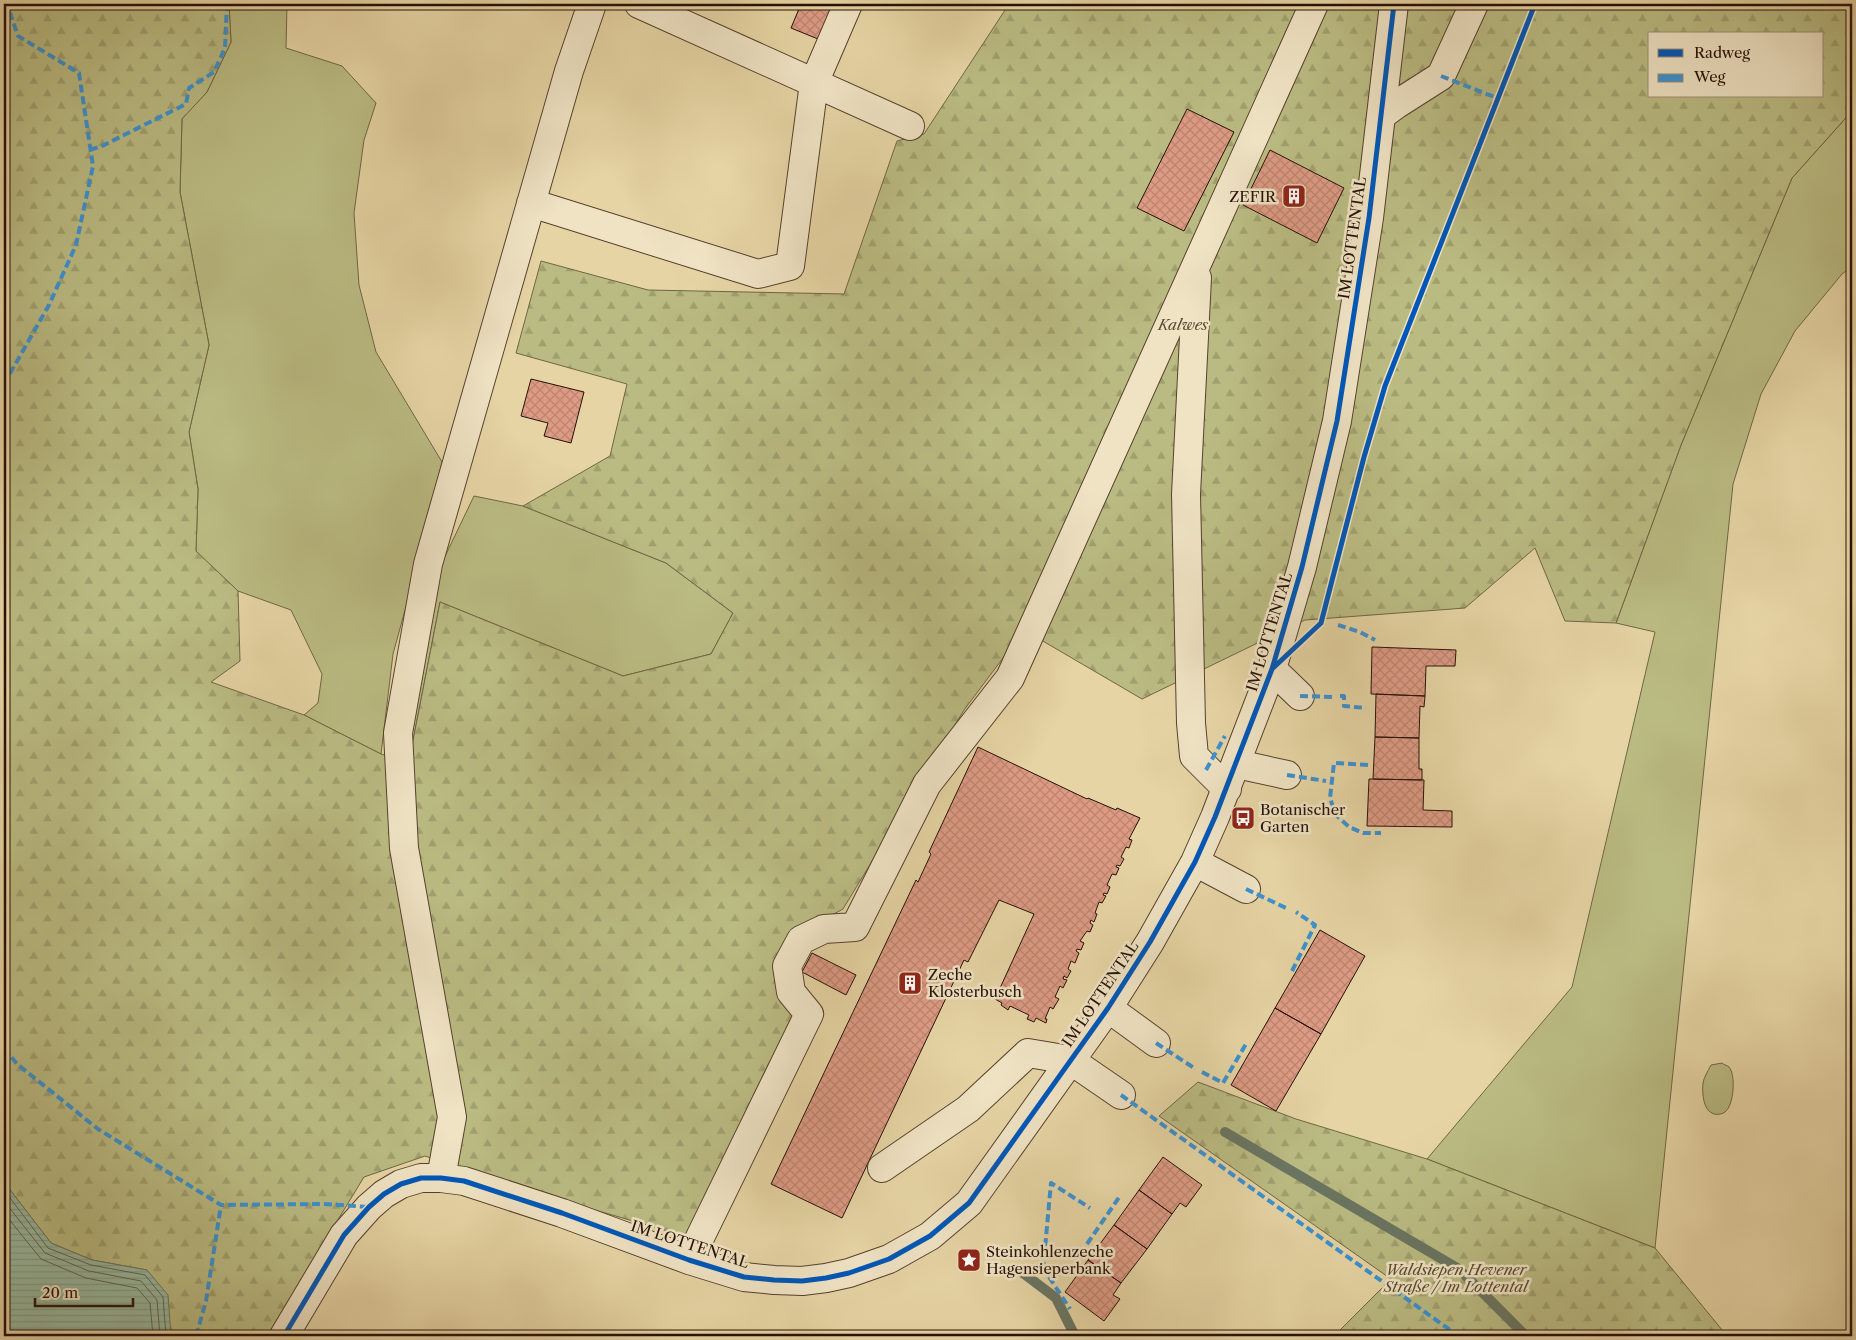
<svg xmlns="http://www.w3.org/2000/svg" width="1856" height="1340" font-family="'Libre Caslon Text',serif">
<defs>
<pattern id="forest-firs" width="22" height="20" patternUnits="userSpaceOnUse" patternTransform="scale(1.25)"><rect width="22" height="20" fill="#babb82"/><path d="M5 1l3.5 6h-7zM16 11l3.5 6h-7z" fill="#a0a06f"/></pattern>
<pattern id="water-rules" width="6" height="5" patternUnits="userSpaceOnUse" patternTransform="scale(1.25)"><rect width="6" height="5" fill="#98b9a0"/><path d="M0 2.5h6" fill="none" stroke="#839e88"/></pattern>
<pattern id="building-cross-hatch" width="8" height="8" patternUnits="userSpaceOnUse" patternTransform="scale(1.25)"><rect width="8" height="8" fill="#dd9b84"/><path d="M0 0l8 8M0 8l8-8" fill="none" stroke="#be8470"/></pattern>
</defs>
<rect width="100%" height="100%" fill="#e6d4a4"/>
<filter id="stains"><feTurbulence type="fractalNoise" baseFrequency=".004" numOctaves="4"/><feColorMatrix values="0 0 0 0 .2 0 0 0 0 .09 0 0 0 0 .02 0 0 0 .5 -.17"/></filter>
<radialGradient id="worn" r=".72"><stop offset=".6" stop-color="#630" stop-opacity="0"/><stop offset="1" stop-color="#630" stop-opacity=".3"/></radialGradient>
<!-- green -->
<path fill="#babb82" stroke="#706644" d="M229 4H287L286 48 342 66 376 103 364 140 354 213 359 285 376 352 442 462 425 537 393 654 381 754 304 715 318 703 322 674 291 610 238 591 196 552 198 489 189 432 209 345 180 192 182 118 207 92 231 42Z
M1852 111V267L1842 274 1795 331 1761 394 1733 484 1655 1248 1427 1159 1572 987 1655 632 1616 623 1681 445 1792 178Z
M474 496 523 506 666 563 733 613 711 654 623 676 440 602 409 761 411 732 438 571Z
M1722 1063C1724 1065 1727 1065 1729 1067 1736 1075 1734 1105 1725 1112 1723 1114 1717 1115 1714 1114 1703 1111 1702 1093 1703 1083 1704 1077 1708 1071 1711 1065Z"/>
<!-- forest -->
<path fill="url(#forest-firs)" stroke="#706644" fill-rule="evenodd" d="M4 4H229L231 42 207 92 182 119 180 192 209 345 189 432 198 489 196 551 238 591 240 661 211 682 304 715 381 754 409 761 440 602 623 676 711 654 733 613 666 563 523 506 610 456 627 384 516 353 541 261 648 290 844 294 897 141 924 134 1009 4H1852V111L1792 178 1681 445 1616 623 1565 621 1535 548 1465 608 1305 620 1142 699 1024 630 964 710 843 909 784 941 781 984 795 1018 768 1065 744 1115 720 1189 695 1239 557 1199 425 1156 364 1177 267 1336H171L147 1270 92 1260 51 1243 4 1182ZM1650 34H1822V96H1650Z
M1198 1082 1296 1119 1427 1159 1655 1248 1727 1336H1334L1391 1279 1159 1116Z"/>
<!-- water -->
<path fill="url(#water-rules)" stroke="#6a7562" d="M4 1182 51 1243 92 1260 147 1270 168 1295 171 1336H4Z"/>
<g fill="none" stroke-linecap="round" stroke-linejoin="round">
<!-- shore -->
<path stroke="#5f6453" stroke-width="1" d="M4 1190 48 1248 91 1265 145 1275 163 1297 166 1336
M4 1201 45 1253 89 1271 141 1281 157 1300 160 1336
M4 1213 41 1259 86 1278 137 1288 150 1303 153 1336"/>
<!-- stream -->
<path stroke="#6a7562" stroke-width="10" d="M1225 1132 1459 1269 1526 1336
M1019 1270 1056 1298 1075 1336"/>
</g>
<!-- building -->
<path fill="url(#building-cross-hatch)" stroke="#261006" d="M801 4H833L818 39 791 28Z
M1187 109 1234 132 1184 231 1137 208Z
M1270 150 1344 188 1317 243 1243 205Z
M531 379 584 392 571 443 544 436 548 423 521 416Z
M1372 647 1456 650 1455 666H1426L1425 696 1371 694Z
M1376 694 1425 696 1424 707 1420 706 1419 738 1375 737Z
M1375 737 1419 738V769H1422V780L1373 779Z
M978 747 1087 799 1088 798 1116 810 1117 808 1140 818 1129 839 1132 840 1129 848 1126 847 1121 857 1124 859 1120 866 1117 865 1116 867 1119 868 1116 875 1112 874 1107 885 1110 887 1107 894 1104 893 1103 895 1106 896 1102 903 1099 902 1095 913 1097 914 1094 922 1091 920 1090 923 1093 925 1090 932 1087 931 1080 941 1084 943 1081 950 1077 949 1076 951 1079 953 1075 963 1071 961 1068 969 1071 971 1067 978 1064 976 1063 979 1067 980 1063 988 1060 986 1055 997 1059 999 1053 1009 1050 1007 1045 1019H1047L1046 1023 1036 1018 1034 1022 1027 1019 1029 1015 1010 1006 1008 1010 1001 1005 1002 1003 995 999 1034 914 999 900 968 962 964 960 842 1218 771 1184 916 880 918 882 931 854 929 852Z
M1369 779 1424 780 1423 810 1452 811V827L1367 826Z
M1320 930 1365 956 1321 1034 1275 1008Z
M812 953 856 975 846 995 802 972Z
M1275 1008 1321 1034 1276 1111 1231 1085Z
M1163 1157 1202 1185 1186 1207 1180 1203 1172 1214 1139 1190Z
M1139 1190 1172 1214 1147 1249 1114 1225Z
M1114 1225 1147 1249 1121 1283 1088 1260Z
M1088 1260 1121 1283 1113 1295 1120 1299 1104 1321 1065 1292Z"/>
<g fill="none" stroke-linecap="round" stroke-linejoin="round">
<!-- minor casing -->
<g stroke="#56412e" stroke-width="30">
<path id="minor" d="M639 4 910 126
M1382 115 1397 104 1441 76 1474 4
M531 203 758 274 790 266 814 83 848 4
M1197 278 1186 494 1191 723 1194 756 1227 789
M1272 669 1300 696
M1237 764 1287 775
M1195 862 1246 889
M1108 1008 1156 1043
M882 1168 968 1109 1028 1053 1070 1060 1121 1095
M441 1178 452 1117 404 848 398 733 428 564 569 71 592 4
M689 1260 809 1014 791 992 787 966 801 940 824 929 855 927 927 784 1010 678 1314 4
M284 1336 344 1235 369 1207 384 1194 401 1184 421 1178H441L464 1181 562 1213 689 1260 744 1277 774 1280 802 1281 826 1278 849 1273 889 1259 930 1236 969 1203 1108 1008 1150 942 1195 862 1215 817 1272 669 1302 567 1337 421 1369 218 1394 4"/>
</g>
<!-- minor -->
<use href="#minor" stroke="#efe3c4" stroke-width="28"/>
<!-- quiet -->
<path stroke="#3b92d1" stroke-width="4" stroke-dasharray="8 4" stroke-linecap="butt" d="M1441 76 1497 98
M90 150 102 146 186 104 189 88 214 72 225 48 227 4
M4 384 49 305 76 245 93 166 79 73 18 36 7 4
M1338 625 1360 632 1375 640
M1300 696 1333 697
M1340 696H1344V706L1366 708
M1368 765 1334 763 1330 798 1336 815 1349 827 1363 833H1381
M1206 770 1225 736
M1287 775 1326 781
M1246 889 1286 908
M1292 971 1315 925 1296 912
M1156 1043 1194 1068
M4 1048 17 1064 98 1129 221 1205 324 1204 369 1207
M1202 1072 1223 1083 1246 1044
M1121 1095 1453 1332 1455 1336
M1087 1244 1120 1196
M1043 1270 1051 1183 1090 1208
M1049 1277 1070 1309
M196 1336 206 1301 221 1205"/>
<!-- cycleway casing -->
<g stroke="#efe3c4" stroke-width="8">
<path id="cycleway" d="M1272 669 1321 623 1364 457 1385 386 1535 4
M284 1336 344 1235 369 1207 384 1194 401 1184 421 1178H441L464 1181 562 1213 689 1260 744 1277 774 1280 802 1281 826 1278 849 1273 889 1259 930 1236 969 1203 1108 1008 1150 942 1195 862 1215 817 1272 669 1302 567 1337 421 1369 218 1394 4"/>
</g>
<!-- cycleway -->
<use href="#cycleway" stroke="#0057b8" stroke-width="5"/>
</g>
<!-- icons -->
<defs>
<g id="building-square" transform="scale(1.25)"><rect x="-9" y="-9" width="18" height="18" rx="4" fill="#8f2418" stroke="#efe3c4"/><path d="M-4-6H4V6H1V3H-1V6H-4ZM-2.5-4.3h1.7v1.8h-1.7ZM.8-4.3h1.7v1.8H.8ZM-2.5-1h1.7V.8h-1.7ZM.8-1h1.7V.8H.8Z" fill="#fff"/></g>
<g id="bus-square" transform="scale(1.25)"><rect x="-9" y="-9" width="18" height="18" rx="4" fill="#8f2418" stroke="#efe3c4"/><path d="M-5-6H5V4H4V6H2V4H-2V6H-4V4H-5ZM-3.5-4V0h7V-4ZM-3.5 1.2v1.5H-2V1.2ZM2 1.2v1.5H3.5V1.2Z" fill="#fff"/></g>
<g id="sight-square" transform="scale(1.25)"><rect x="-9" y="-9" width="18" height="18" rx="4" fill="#8f2418" stroke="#efe3c4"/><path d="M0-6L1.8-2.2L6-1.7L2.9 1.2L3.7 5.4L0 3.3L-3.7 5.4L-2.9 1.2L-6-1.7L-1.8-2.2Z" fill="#fff"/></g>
</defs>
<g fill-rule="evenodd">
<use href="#building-square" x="1294" y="196"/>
<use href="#bus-square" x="1243" y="818"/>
<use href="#building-square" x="910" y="983"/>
<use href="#sight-square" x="969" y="1260"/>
</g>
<g text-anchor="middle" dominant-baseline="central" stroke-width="5" stroke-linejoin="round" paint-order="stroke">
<!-- poi labels -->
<g font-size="15" fill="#261006" stroke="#efe3c4" text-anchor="start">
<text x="1276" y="196" text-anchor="end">ZEFIR</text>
<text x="1260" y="809">Botanischer<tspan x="1260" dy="17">Garten</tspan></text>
<text x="928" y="974">Zeche<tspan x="928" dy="17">Klosterbusch</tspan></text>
<text x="986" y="1251">Steinkohlenzeche<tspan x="986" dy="17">Hagensieperbank</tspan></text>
</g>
<!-- street labels -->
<g font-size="15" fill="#261006" stroke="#efe3c4">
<text transform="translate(1352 238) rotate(-82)">IM LOTTENTAL</text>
<text transform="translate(1269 632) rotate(-73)">IM LOTTENTAL</text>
<text transform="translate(1100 994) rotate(-56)">IM LOTTENTAL</text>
<text transform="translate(690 1244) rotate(18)">IM LOTTENTAL</text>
</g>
<!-- park labels -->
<g font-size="15" font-style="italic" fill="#5a4c31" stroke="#efe3c4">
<text x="1183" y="324">Kalwes</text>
<text x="1456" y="1269">Waldsiepen Hevener<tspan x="1456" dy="17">Straße / Im Lottental</tspan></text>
</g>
</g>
<!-- margin -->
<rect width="1856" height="1340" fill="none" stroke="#e6d4a4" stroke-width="20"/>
<rect x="5" y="5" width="1846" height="1330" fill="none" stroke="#261006" stroke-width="2.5"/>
<rect x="10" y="10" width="1836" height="1320" fill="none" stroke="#261006"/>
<!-- legend -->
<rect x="1648" y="32" width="175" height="65" fill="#efe3c4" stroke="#9f8f78"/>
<rect x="1658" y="49" width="25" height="8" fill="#0057b8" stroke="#9f8f78"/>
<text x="1694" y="58" font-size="15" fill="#261006">Radweg</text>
<rect x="1658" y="74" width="25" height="8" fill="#3b92d1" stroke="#9f8f78"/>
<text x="1694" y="82" font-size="15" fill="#261006">Weg</text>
<!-- scale -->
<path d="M35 1298v8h98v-8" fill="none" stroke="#261006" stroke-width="2.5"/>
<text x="42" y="1298" font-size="15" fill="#261006" stroke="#efe3c4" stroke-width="4" paint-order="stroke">20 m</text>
<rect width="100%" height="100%" filter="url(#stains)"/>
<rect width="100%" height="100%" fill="url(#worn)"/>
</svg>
